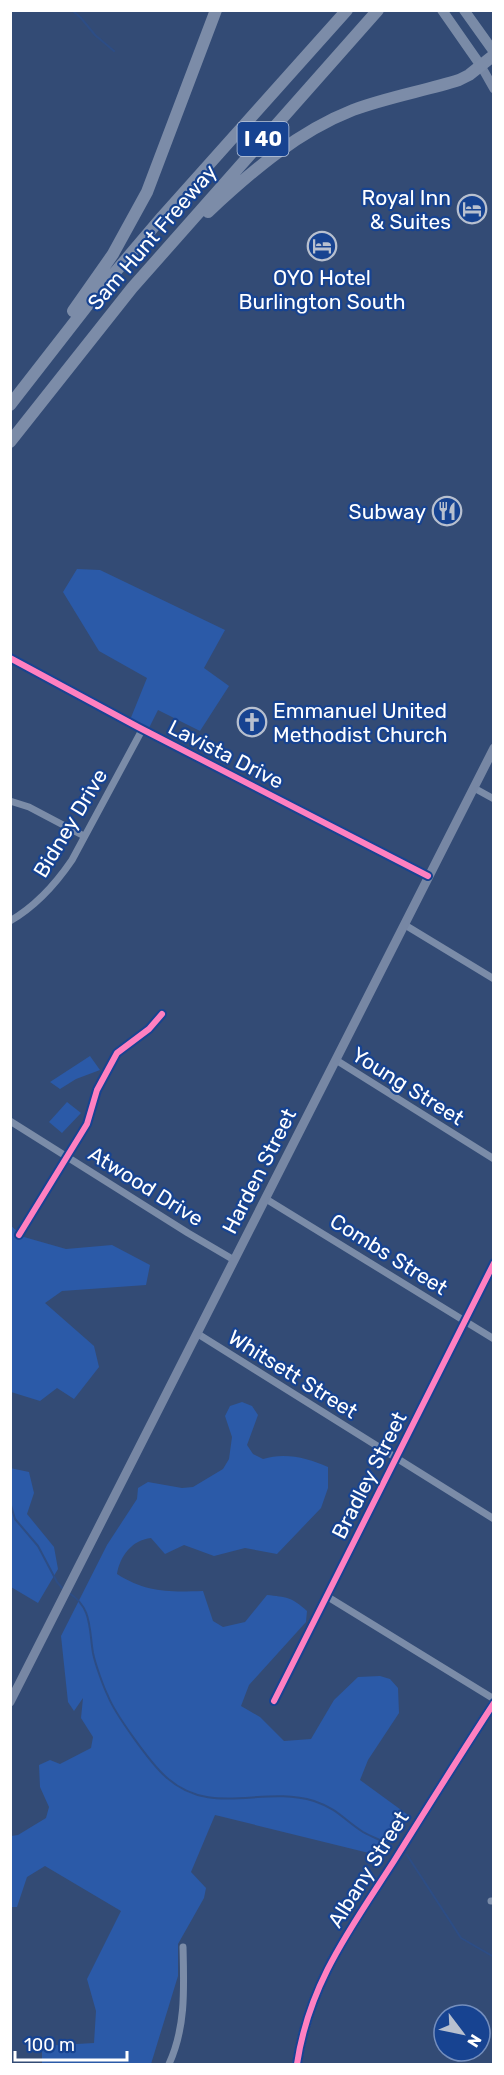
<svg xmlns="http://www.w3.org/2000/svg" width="504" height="2075" font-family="Rubik,sans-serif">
<rect width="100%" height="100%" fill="#334b75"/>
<!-- green -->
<path fill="#2b5aa8" d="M77 569 100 570 225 630 204 668 229 686 200 731 158 710 148 730 130 720 147 678 99 651 63 592Z
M90 1056 100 1070 76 1079 60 1089 50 1082Z
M67 1102 81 1113 62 1133 49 1122Z
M10 1225 24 1237 66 1249 112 1245 150 1265 146 1285 62 1291 45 1303 94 1346 99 1367 74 1399 57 1388 40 1401 11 1392Z
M242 1402 252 1406 258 1415 247 1445 253 1454 263 1459C285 1452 308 1458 328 1467V1488L321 1508 277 1554 245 1548 214 1556 184 1545 165 1554 151 1538C132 1540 120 1556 117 1574 147 1593 169 1592 203 1591L213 1621 223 1627 245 1622 267 1595C286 1597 292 1597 307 1611L306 1622 249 1685 241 1706 260 1717 284 1741 311 1739 334 1700 358 1677 380 1676 390 1679 398 1688 399 1713 368 1760 360 1780 408 1815 377 1855 215 1815 191 1872 206 1888 204 1898 178 1944V1976L151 2064H42V2046L94 2043 96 2011 87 1979 121 1911 45 1866 27 1877 17 1907H11V1836L18 1835 46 1818 49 1807 40 1787 39 1765 50 1760 60 1764 91 1748 93 1737 81 1718 83 1698 74 1711 68 1702 61 1636 107 1545 137 1499 138 1488 148 1482 182 1488 193 1487 223 1469 229 1459 232 1437 225 1416 230 1406Z
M10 1468 29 1472 34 1493 27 1514 54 1547 58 1569 38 1603 11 1587Z"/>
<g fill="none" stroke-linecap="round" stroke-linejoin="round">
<!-- stream -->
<path stroke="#2d4d85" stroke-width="2" d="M72 10 81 18 95 35 114 51
M10 1502 15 1519 38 1546 57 1582 64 1590
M69 1593C92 1607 89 1629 93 1653 95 1663 103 1686 108 1696 115 1714 151 1764 166 1777 211 1818 262 1785 314 1801 338 1809 344 1820 363 1832 372 1837 383 1841 392 1846
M407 1855 461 1938 494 1957"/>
<!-- street -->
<path stroke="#7b8ca8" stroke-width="7" d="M10 658 138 727 428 876
M474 788 494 799
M10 801 29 807 84 836
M10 921C36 906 55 885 72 860L142 730
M405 925 494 979
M336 1060 494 1159
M10 1121 188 1233 234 1260
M266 1199 494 1339
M19 1235 87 1124 97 1090 117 1053 149 1029 162 1014
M198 1334 494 1519
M328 1597 494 1699
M274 1701 494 1263
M491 1901H494
M169 2064C186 2027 184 1988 183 1947"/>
<!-- secondary -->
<path stroke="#7787a4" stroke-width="9" d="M481 66 494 89
M10 1702 494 748
M297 2064C309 1983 351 1928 394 1861 427 1808 460 1755 494 1703"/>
<!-- primary -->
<path stroke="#7a8ba7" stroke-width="10" d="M442 10 481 66
M464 10 494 52"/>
<!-- highway -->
<path stroke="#7c8ca8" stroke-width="12" d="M208 212C252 171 297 132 353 110 388 97 424 91 459 80L469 75 494 55
M73 311 113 254 147 192 216 10
M10 405 94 297 162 217 347 10
M10 442 132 288 378 10"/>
<!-- cycleway casing -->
<g stroke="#174391" stroke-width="10">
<path id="cycleway" d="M10 658 138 727 428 876
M19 1235 87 1124 97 1090 117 1053 149 1029 162 1014
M274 1701 494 1263
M297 2064C309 1983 351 1928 394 1861 427 1808 460 1755 494 1703"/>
</g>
<!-- cycleway -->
<use href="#cycleway" stroke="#ff80c0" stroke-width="6"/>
</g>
<!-- icons -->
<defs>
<g id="hotel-ring" transform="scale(1.5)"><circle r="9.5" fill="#174391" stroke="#b8c0cf" stroke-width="1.5"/><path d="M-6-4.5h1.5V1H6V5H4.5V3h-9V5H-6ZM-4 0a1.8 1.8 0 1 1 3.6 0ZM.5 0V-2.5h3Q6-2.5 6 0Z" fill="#b8c0cf"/></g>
<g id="restaurant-ring" transform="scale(1.5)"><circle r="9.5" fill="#174391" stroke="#b8c0cf" stroke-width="1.5"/><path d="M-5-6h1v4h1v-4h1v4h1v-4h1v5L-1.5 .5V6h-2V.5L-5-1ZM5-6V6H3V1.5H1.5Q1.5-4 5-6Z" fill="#b8c0cf"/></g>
<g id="church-ring" transform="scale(1.5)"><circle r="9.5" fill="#174391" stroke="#b8c0cf" stroke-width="1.5"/><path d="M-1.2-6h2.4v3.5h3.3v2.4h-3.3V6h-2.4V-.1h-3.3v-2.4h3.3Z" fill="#b8c0cf"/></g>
</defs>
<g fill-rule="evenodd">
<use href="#hotel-ring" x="472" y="209"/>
<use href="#hotel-ring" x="322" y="246"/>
<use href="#restaurant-ring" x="447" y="511"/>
<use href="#church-ring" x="252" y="722"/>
</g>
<g text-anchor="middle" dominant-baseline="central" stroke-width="4.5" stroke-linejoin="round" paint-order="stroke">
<!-- shield labels -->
<rect fill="#174391" stroke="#b9c7de" stroke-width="1.5" x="237.5" y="122" width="51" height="34" rx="4.5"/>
<g font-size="20" font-weight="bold" fill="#fff">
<text x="263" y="139">I 40</text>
</g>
<!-- poi labels -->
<g font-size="21" fill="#fff" stroke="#174391" text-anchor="end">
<text x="451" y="197">Royal Inn<tspan x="451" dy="24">&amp; Suites</tspan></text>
<text x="322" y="277" text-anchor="middle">OYO Hotel<tspan x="322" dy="24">Burlington South</tspan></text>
<text x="426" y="511">Subway</text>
<text x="273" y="710" text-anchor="start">Emmanuel United<tspan x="273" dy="24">Methodist Church</tspan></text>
</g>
<!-- street labels -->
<g font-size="21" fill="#fff" stroke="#174391">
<text transform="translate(152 237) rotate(-49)">Sam Hunt Freeway</text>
<text transform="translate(226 754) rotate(27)">Lavista Drive</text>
<text transform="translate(70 823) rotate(-59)">Bidney Drive</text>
<text transform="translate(408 1086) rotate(32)">Young Street</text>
<text transform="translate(259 1171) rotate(-63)">Harden Street</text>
<text transform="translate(146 1186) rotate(32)">Atwood Drive</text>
<text transform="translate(389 1254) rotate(32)">Combs Street</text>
<text transform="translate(293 1374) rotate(32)">Whitsett Street</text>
<text transform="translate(369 1475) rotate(-63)">Bradley Street</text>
<text transform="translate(368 1869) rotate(-58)">Albany Street</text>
</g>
</g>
<!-- border -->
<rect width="504" height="2075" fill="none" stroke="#ffffff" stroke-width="24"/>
<!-- north arrow -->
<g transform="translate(462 2033) rotate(122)"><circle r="28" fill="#174391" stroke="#748ebd" stroke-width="1.5"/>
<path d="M0-4.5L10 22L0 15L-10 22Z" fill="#b8c0cf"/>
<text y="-9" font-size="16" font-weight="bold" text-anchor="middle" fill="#ffffff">N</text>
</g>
<!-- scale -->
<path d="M15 2051v9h112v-9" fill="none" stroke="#ffffff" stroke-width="3"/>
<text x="24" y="2051" font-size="18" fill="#ffffff" stroke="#174391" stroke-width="4.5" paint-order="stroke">100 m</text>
</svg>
